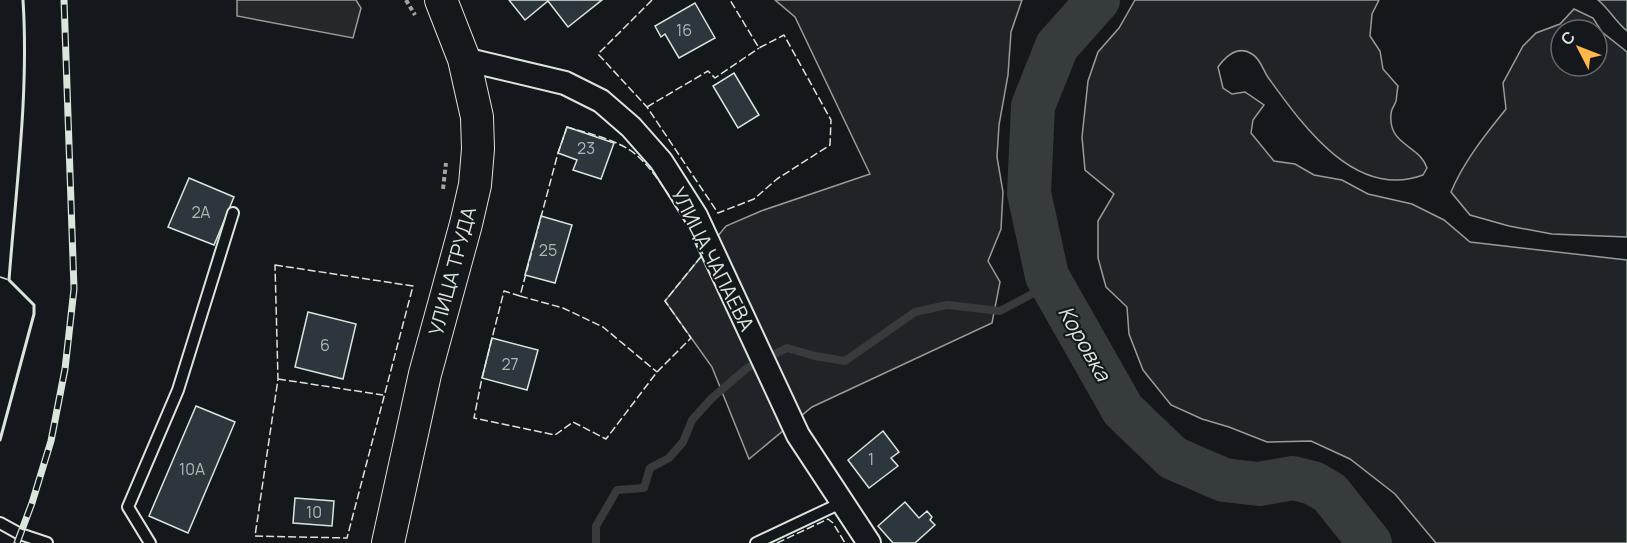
<svg xmlns="http://www.w3.org/2000/svg" width="1627" height="543" font-family="Manrope,sans-serif">
<rect width="100%" height="100%" fill="#14181c"/>
<!-- green -->
<path fill="#202428" stroke="#939e99" stroke-width="1.5" fill-rule="evenodd" d="M775 0H1022L1011 32 1008 75 999 125 997 157 1003 192 1001 229 988 261 1000 282 992 323 812 407 749 459 712 367 665 301 726 226 761 211 870 174 795 17Z
M1135 0H1379L1372 14 1370 36 1380 51 1383 69 1398 86C1397 91 1397 96 1396 101 1395 105 1391 109 1391 114 1388 146 1419 144 1427 168L1423 175C1356 200 1304 127 1270 80 1263 72 1262 60 1252 54 1238 45 1226 56 1218 67L1223 88 1232 94 1245 92 1264 105 1253 120 1251 133 1274 161 1295 164 1314 175 1342 180 1368 194 1412 204 1444 220 1470 242 1627 260V543H1436L1395 494 1350 459 1311 441 1267 442 1229 427 1202 419 1171 405 1143 370 1129 334 1127 307 1106 287 1098 258V221L1114 194 1085 170 1082 137 1088 81 1098 52 1119 28Z
M1598 0H1627V31C1616 22 1609 9 1598 0Z
M1574 9 1593 18 1602 32 1627 52V237L1552 234 1509 226 1470 215 1451 192C1464 161 1485 135 1506 109L1503 83 1523 46 1536 33 1560 24ZM1561 30H1597V66H1561Z"/>
<!-- parking -->
<path fill="#24282b" stroke="#939e99" stroke-width="1.5" d="M237 0H356L361 8 353 38 237 16Z"/>
<g fill="none" stroke-linecap="round" stroke-linejoin="round">
<!-- stream -->
<path stroke="#363b3e" stroke-width="8" d="M596 543V526L617 490 644 488 650 468 669 458 683 442 692 420 712 398 747 368 787 348 815 356 845 361 915 312 947 305 1000 311 1034 293 1047 276"/>
<!-- river -->
<path stroke="#363b3e" stroke-width="44" d="M1098 0 1057 46 1033 106 1029 193 1047 276 1123 410 1173 458 1224 480 1259 484 1293 478 1313 483 1330 493 1370 543"/>
</g>
<!-- building -->
<path fill="#2c363c" stroke="#d8e6dc" stroke-width="1.5" d="M509 0H602L568 27 548 1 525 20Z
M695 3 715 38 679 58 665 34 661 37 655 26Z
M734 73 759 115 738 128 713 86Z
M567 127 614 143 601 179 573 170 577 160 558 153Z
M189 178 234 197 214 245 168 227Z
M541 216 572 225 555 283 525 275Z
M308 312 356 324 343 379 295 367Z
M492 338 538 350 527 390 482 378Z
M196 406 235 422 188 533 149 516Z
M883 431 899 452 891 458 898 466 869 488 848 460Z
M295 498 334 501 332 526 293 523Z
M905 502 919 518 927 511 932 517 930 520 935 525 915 543H893L878 526Z"/>
<g fill="none" stroke-linecap="round" stroke-linejoin="round">
<!-- lane casing -->
<g stroke="#d8e6dc" stroke-width="14">
<path id="lane" d="M0 523 20 534 47 543
M150 543 128 507 178 390 233 213
M756 543 843 502"/>
</g>
<!-- street casing -->
<g stroke="#d8e6dc" stroke-width="26">
<path id="street" d="M464 59 565 83 601 101 631 127 661 161 696 216 798 435 869 543"/>
</g>
<!-- secondary casing -->
<g stroke="#d8e6dc" stroke-width="34">
<path id="secondary" d="M388 543 425 374 466 224 475 185 478 149 477 117 464 59 441 0"/>
</g>
<!-- path -->
<path stroke="#9da8a2" stroke-width="4" stroke-dasharray="4.5 3" stroke-linecap="butt" d="M406 0 415 15
M443 189 446 163"/>
<!-- lane -->
<use href="#lane" stroke="#14181c" stroke-width="10"/>
<!-- street -->
<use href="#street" stroke="#14181c" stroke-width="22"/>
<!-- secondary -->
<use href="#secondary" stroke="#14181c" stroke-width="32"/>
<!-- rail casing -->
<g stroke="#d8e6dc" stroke-width="7">
<path id="rail" d="M17 543 32 503 51 441 65 369 74 289 64 0"/>
</g>
<!-- rail -->
<use href="#rail" stroke="#14181c" stroke-width="4.5" stroke-dasharray="14" stroke-linecap="butt"/>
<!-- fence -->
<path stroke="#d8e6dc" stroke-width="1.5" stroke-dasharray="8 3" stroke-linecap="butt" d="M652 0 598 54 647 107 718 213 754 199 777 179 830 145 831 120 784 35 759 48 730 0
M647 107 708 71 715 78 759 48
M567 127C587 133 610 138 628 149 655 164 687 226 703 254L665 301 691 338 657 372 606 439 573 422 555 435 474 418 482 378 504 291 520 296 558 153Z
M275 265 413 286 347 538 255 536 278 379Z
M0 277 9 280
M520 296 563 308 603 327 657 372
M278 379 383 395
M777 543 828 519 833 523 845 543"/>
<!-- wall -->
<path stroke="#d8e6dc" stroke-width="3" d="M0 440 34 314V305L9 280C16 187 29 93 23 0"/>
</g>
<g text-anchor="middle" dominant-baseline="central" stroke-width="4.5" stroke-linejoin="round" paint-order="stroke">
<!-- number labels -->
<g font-size="16" fill="#adbab4">
<text x="684" y="30">16</text>
<text x="586" y="148">23</text>
<text x="201" y="212">2А</text>
<text x="548" y="250">25</text>
<text x="325" y="345">6</text>
<text x="510" y="364">27</text>
<text x="871" y="459">1</text>
<text x="192" y="469">10А</text>
<text x="314" y="512">10</text>
</g>
<!-- street labels -->
<g font-size="20" fill="#d8e6dc" stroke="#14181c">
<text transform="translate(713 259) rotate(63)">УЛИЦА ЧАПАЕВА</text>
<text transform="translate(452 271) rotate(-75)">УЛИЦА ТРУДА</text>
</g>
<!-- water labels -->
<g font-size="21" font-style="italic" fill="#d8e6dc" stroke="#14181c">
<text transform="translate(1085 343) rotate(60)">Коровка</text>
</g>
</g>
<!-- north arrow -->
<g transform="translate(1579 48) rotate(312)"><circle r="28" fill="#14181c" stroke="#626a69" stroke-width="1.5"/>
<path d="M0-4.5L10 22L0 15L-10 22Z" fill="#ffb74d"/>
<text y="-9" font-size="16" font-weight="bold" text-anchor="middle" fill="#d8e6dc">С</text>
</g>
</svg>
